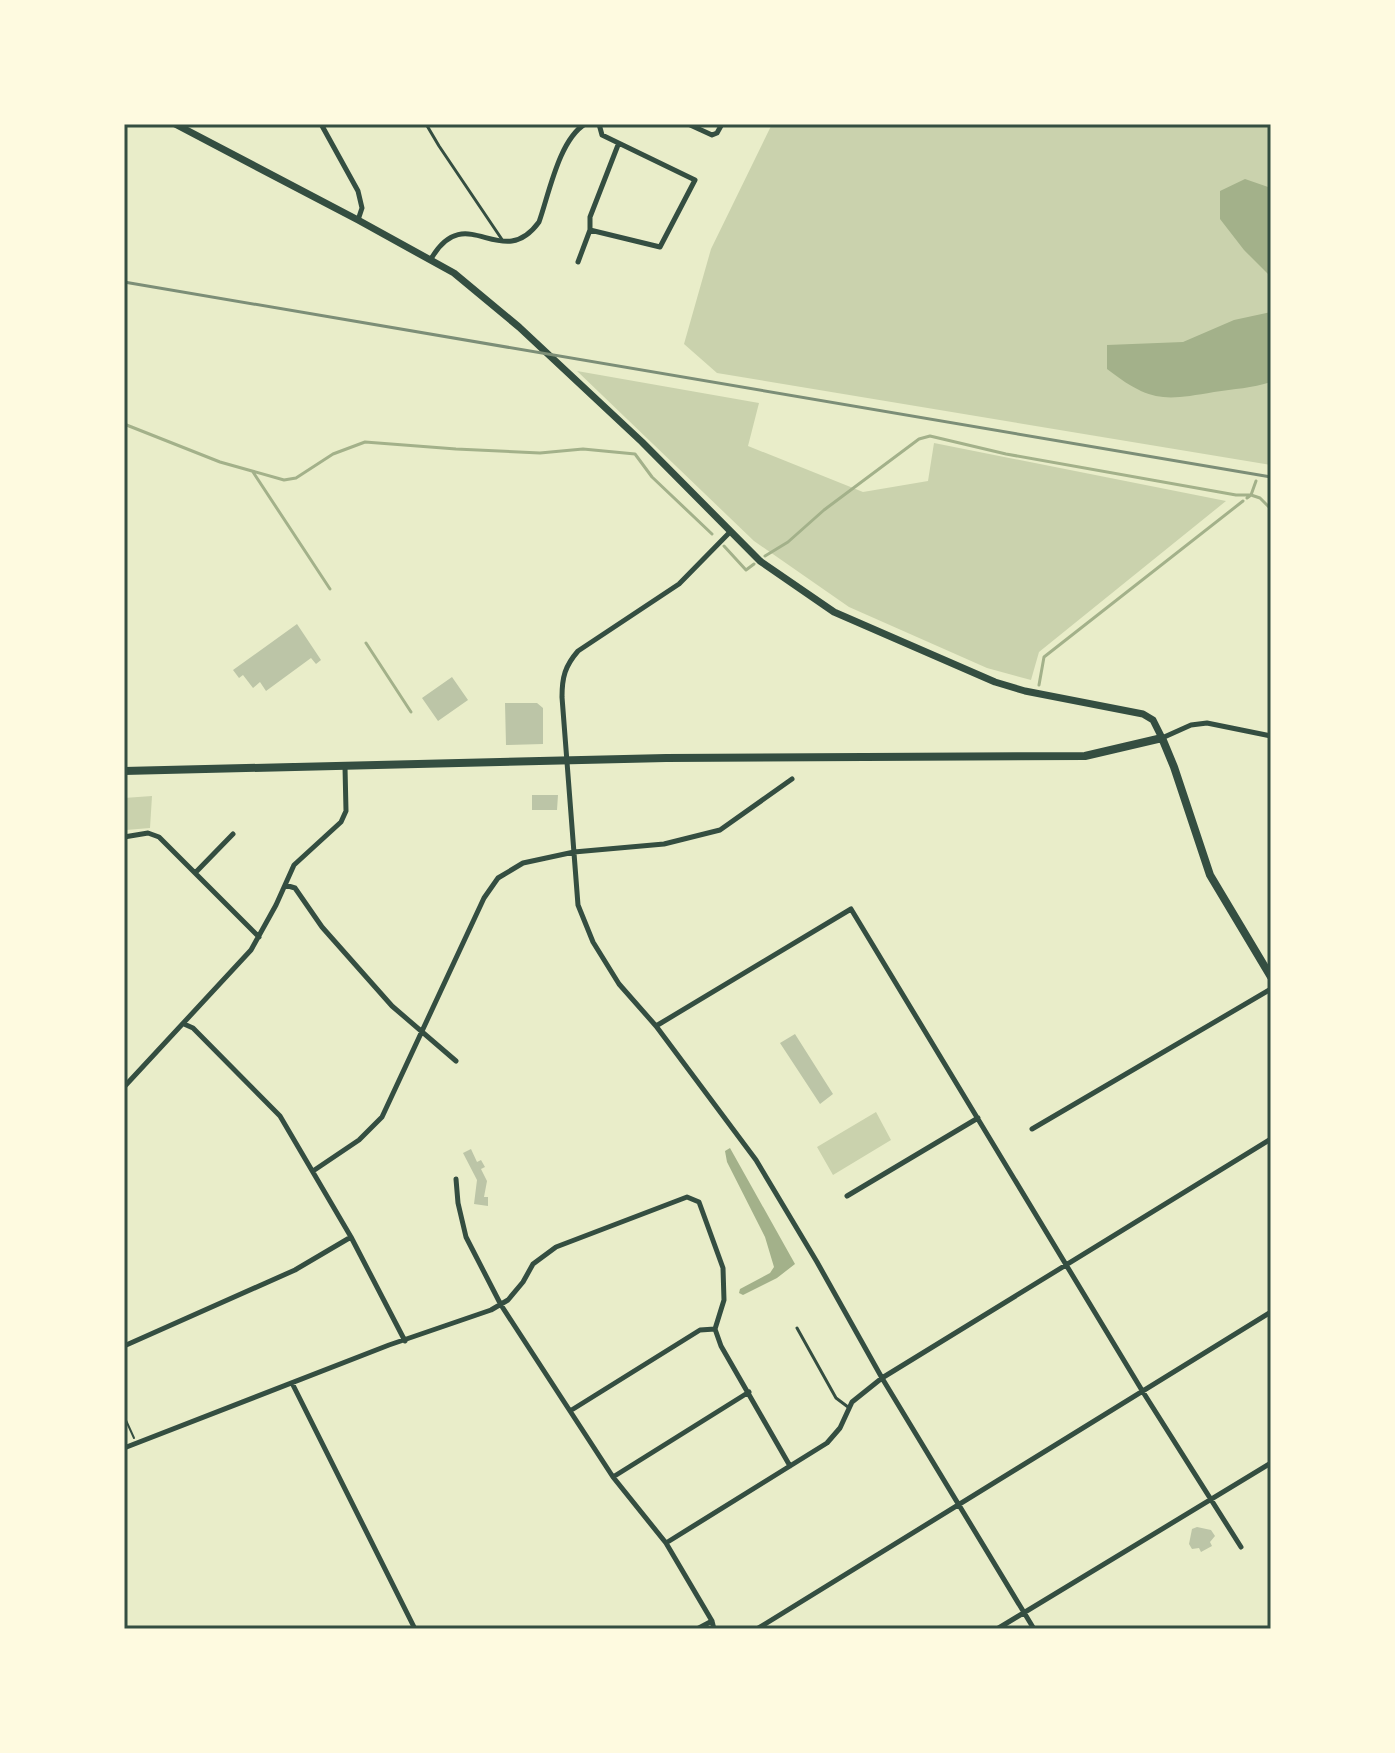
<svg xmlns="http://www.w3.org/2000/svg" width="1395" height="1753" font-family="'PT Sans',sans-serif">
<rect width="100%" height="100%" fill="#e9edc9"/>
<!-- green -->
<path fill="#cad2ad" d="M772 124H1271V465L717 373 684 344 711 249Z
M577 371 759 403 748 446 863 492 928 481 934 443 1226 501 1039 652 1031 680 987 668 849 607 754 541Z
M152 796 150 828 126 830 124 828V798Z
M876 1112 891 1140 833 1175 817 1147Z"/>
<!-- water -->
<path fill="#a3b18a" d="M1245 179 1271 188V277L1244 250 1220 219V191Z
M1271 312V382C1252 388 1234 389 1214 392 1163 401 1150 402 1107 369V345L1183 342 1234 320Z
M730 1148 795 1264 777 1278 743 1295 739 1293 740 1289 770 1273 774 1267 765 1237 727 1162 725 1151Z"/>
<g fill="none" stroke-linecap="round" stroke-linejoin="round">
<!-- stream -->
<path stroke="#a3b18a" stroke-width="3" d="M124 424 220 462 284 480 296 478 333 454 365 442 456 449 540 453 583 449 635 454 652 477 712 534
M253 472 330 589
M1247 498 1251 495 1260 498 1271 509
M724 546 746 570 754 564
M765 556 788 542 824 510 919 439 930 436 1006 454 1236 495H1251L1256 481
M366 643 411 712
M1039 685 1044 657 1243 501"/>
</g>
<!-- building -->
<path fill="#bcc5a7" d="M297 624 321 660 316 664 311 658 266 691 260 682 253 688 243 675 239 678 233 670Z
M452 677 468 700 438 721 422 698Z
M505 703H537L543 708V744L506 745Z
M532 795H558L557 810H532Z
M795 1034 833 1094 820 1104 780 1043Z
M471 1149 477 1162 481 1160 485 1167 481 1169 487 1181 484 1197H488V1206L474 1204 477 1180 463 1153Z
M1197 1527 1211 1530 1215 1536 1210 1542 1212 1546 1201 1552 1199 1548 1192 1549 1189 1544 1192 1529Z"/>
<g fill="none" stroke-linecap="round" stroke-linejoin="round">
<!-- path -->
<path stroke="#344e41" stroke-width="2" d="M124 1416 134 1438"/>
<!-- service -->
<path stroke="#344e41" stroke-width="3" d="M426 124 439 146 503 241
M797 1328 836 1398 848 1407"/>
<!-- minor -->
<path stroke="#344e41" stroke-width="5" d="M321 124 358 191 362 208 358 220
M688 124 712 135 717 133 722 124
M590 230 660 247 695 180 602 135 599 124
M431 259C466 198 501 274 539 222 549 194 559 140 585 124
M578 262 590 230V217L618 145
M730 532 679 584 578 651C565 666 562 677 562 697L578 905 593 942 619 984 656 1026 756 1160 817 1262 882 1378 1034 1629
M1162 738 1191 725 1207 723 1271 736
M124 837 148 833 159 837 259 937
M196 872 233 834
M285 885 295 888 322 927 392 1006 456 1061
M184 1024 193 1028 280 1116 351 1237 405 1341
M656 1026 851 909 1143 1392 1241 1547
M124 1087 251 950 276 905 294 865 341 822 346 811 345 767
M1032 1129 1271 989
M313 1171 359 1140 382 1117 484 898 498 878 523 863 574 852 664 844 720 830 792 779
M456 1179 458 1203 466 1237 501 1305 613 1477 666 1543 827 1443 840 1428 852 1402 882 1378 1271 1139
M847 1196 978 1118
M124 1346 295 1270 351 1237
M292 1383 415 1629
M570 1411 700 1330 715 1329
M124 1448 389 1345 491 1310 508 1300 523 1282 533 1264 556 1247 687 1197 699 1202 723 1268 724 1300 715 1329 721 1346 790 1466
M613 1477 749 1392
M666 1543 712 1621
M697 1629 712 1621 714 1629
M757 1629 1271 1312
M997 1629 1271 1463"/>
<!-- tertiary -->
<path stroke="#344e41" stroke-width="7" d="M175 124 358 220 454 273 519 327 642 442 760 561 834 612 995 682 1025 691 1143 714 1153 720 1162 738"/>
<!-- secondary -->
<path stroke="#344e41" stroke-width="8" d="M124 771 666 758 1085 756 1162 738 1174 767 1210 875 1271 977"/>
<!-- rail -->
<path stroke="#7c8e77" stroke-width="3" d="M124 282 1271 477"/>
</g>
<!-- border -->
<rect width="1395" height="1753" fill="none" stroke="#fefae0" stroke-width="252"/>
<rect x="126" y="126" width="1143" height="1501" fill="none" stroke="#344e41" stroke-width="3"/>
</svg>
